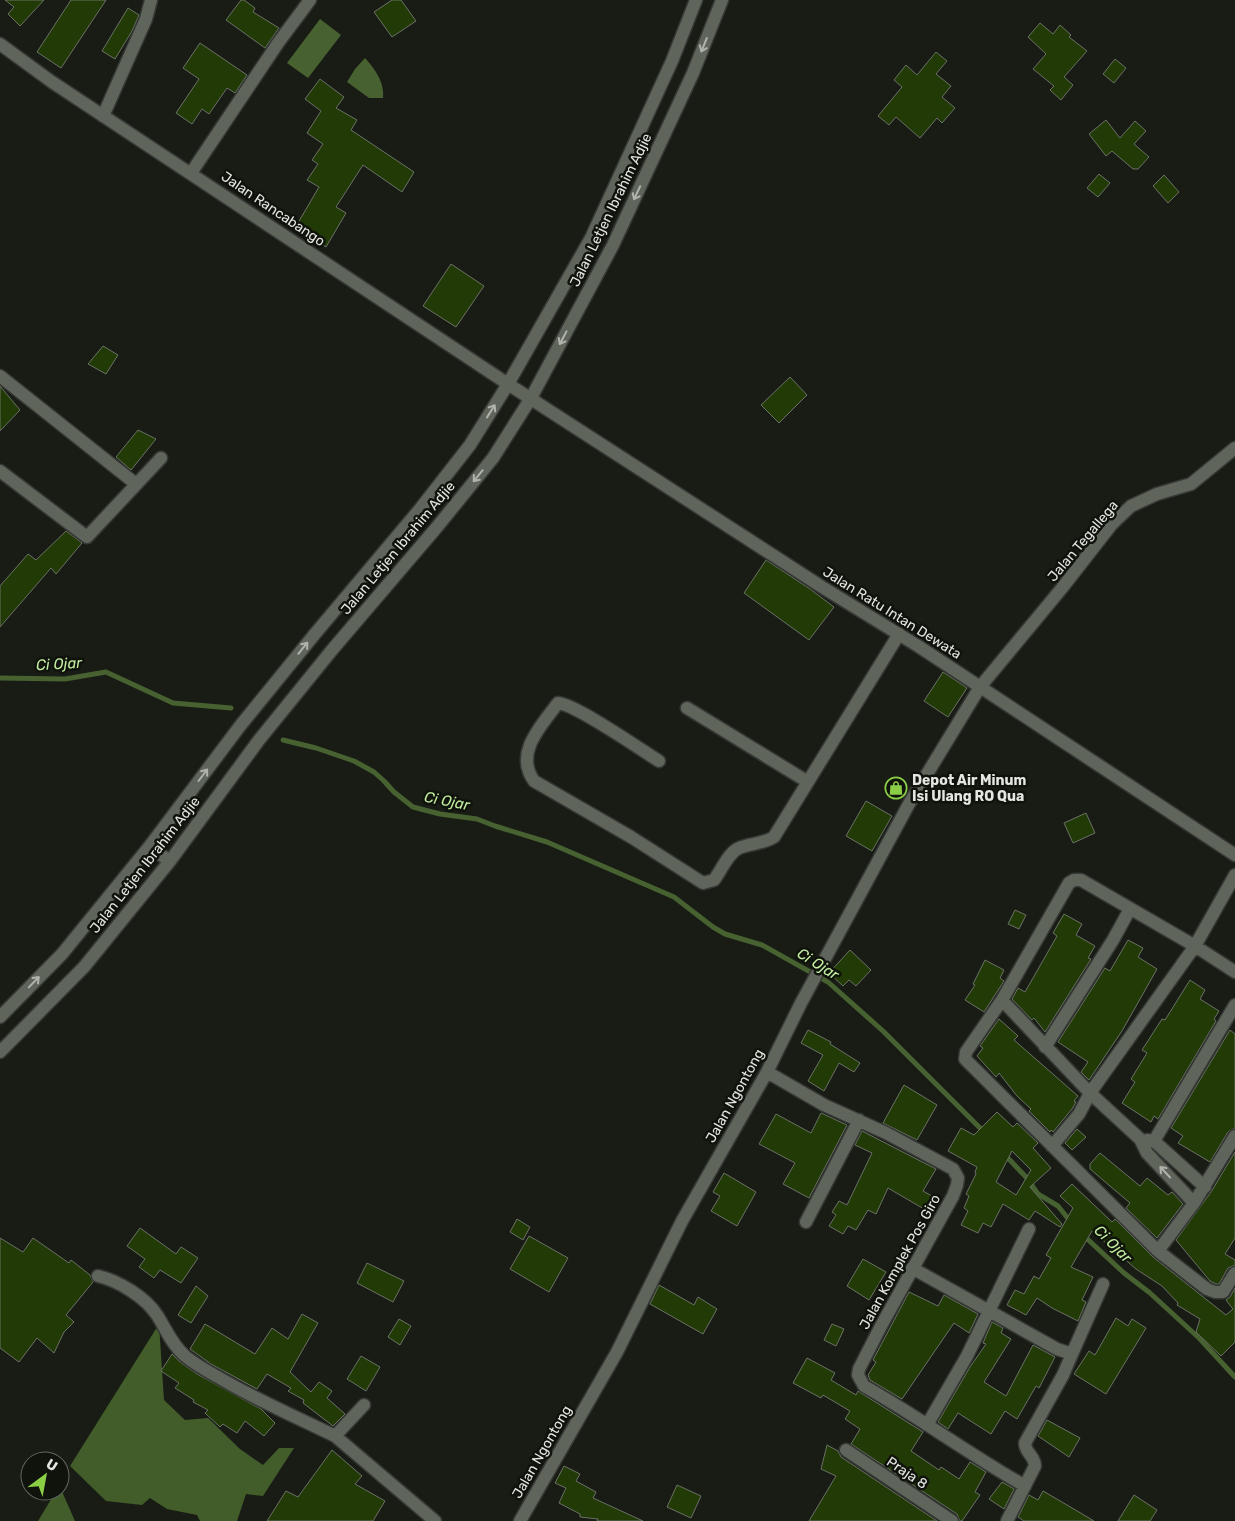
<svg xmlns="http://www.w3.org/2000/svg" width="1235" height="1521" font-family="Rubik,sans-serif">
<rect width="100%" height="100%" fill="#181c15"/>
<!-- forest -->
<path fill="#425c2a" d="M159 1324 164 1400 185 1420 208 1418 240 1449 263 1465 279 1448H294L263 1496 246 1494 237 1521H200L197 1515 167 1509 150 1498 142 1505 106 1501 70 1466Z
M60 1487 75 1521H38L56 1491H60Z"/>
<!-- water -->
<path fill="#476130" d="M320 19 341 35 308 78 287 63Z
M365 58C375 69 385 83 383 98H369L347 82 355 69Z"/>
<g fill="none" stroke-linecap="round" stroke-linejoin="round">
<!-- stream -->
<path stroke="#476130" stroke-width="5" d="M0 678 65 679 106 672 173 703 231 708
M283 740 316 748 354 761 374 772 384 781 394 792 413 807 440 814 477 819 495 826 547 842 674 897 713 927 725 934 762 945 828 982 883 1031 984 1132
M1005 1155 1026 1177 1038 1194 1058 1206 1070 1221
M1083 1235 1124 1273 1150 1293 1199 1338 1235 1377"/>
</g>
<!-- building -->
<path fill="#223a06" stroke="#6b7167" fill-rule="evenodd" d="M5 0H44L20 26 8 14 14 7Z
M71 0H106L61 68 37 52Z
M241 0H244L255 8 253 12 279 28 265 48 226 20Z
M392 0H401L416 21 392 37 374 12Z
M128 8 139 15 132 31 115 59 102 51Z
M1040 23 1053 34 1060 25 1071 35 1069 37 1087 51 1064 77 1073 85 1061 100 1050 90 1054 86 1033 69 1046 54 1028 37Z
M200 43 247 75 235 93 227 88 209 114 202 109 192 124 176 113 199 79 183 68Z
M936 52 947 61 936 74 951 86 942 97 955 108 942 123 937 118 920 138 896 117 889 125 878 116 902 87 894 80 906 65 917 75Z
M1115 59 1126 68 1114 83 1103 74Z
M320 79 344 97 336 108 357 120 351 130 414 172 402 192 363 165 336 207 346 213 326 247 295 228 319 187 307 180 318 164 312 160 323 144 307 133 321 111 305 99Z
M1106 120 1120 138 1135 121 1146 131 1134 144 1149 157 1138 169H1133L1112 151 1106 156 1089 134Z
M1099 174 1110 183 1098 197 1087 188Z
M1164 175 1179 192 1168 203 1153 186Z
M451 264 484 286 456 327 423 306Z
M103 346 118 355 106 374 88 364Z
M790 377 807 395 779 423 761 405Z
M0 386 20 410 0 431Z
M138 430 156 439 131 470 116 457Z
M66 531 82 543 56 574 51 568 0 627V586L28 554 36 560Z
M766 560 810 589 834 607 809 640 744 593Z
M943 672 967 688 948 717 924 701Z
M866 801 892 816 872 851 846 836Z
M1086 813 1095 833 1073 843 1064 823Z
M1015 910 1026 915 1019 929 1008 924Z
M1064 914 1082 924 1076 935 1095 946 1088 958 1091 959 1045 1032 1034 1018 1032 1020 1012 999 1018 988 1025 992 1057 936 1053 933Z
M1128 940 1143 948 1138 957 1157 969 1122 1031 1089 1080 1081 1072 1088 1062 1058 1042 1105 968 1110 971Z
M850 950 871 970 856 986 849 980 843 986 829 973Z
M985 960 1004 970 1000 978 1004 981 984 1012 965 1000 975 985 973 984Z
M1190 980 1205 990 1200 999 1219 1011 1214 1019 1216 1021 1158 1119 1154 1116 1151 1122 1122 1103 1135 1082 1131 1079 1147 1053 1142 1050 1162 1019 1165 1020Z
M999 1019 1018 1036 1014 1040 1078 1096 1074 1101 1076 1102 1072 1109 1053 1132 1051 1130 1050 1132 1029 1111 1031 1109 1017 1096 999 1073 996 1077 977 1056 983 1048 980 1046Z
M808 1030 831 1042 830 1044 860 1063 854 1072 839 1063 824 1091 808 1081 823 1055 801 1043Z
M1230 1030 1235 1034V1128L1228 1132 1210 1162 1178 1143 1183 1136 1171 1128Z
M904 1085 937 1105 917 1140 883 1123Z
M997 1112 1013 1127 1017 1123 1038 1143 1033 1148 1051 1168 1030 1187 1062 1224 1060 1227 1035 1211 1029 1220 1003 1204 991 1227 983 1223 978 1233 961 1225 968 1211 964 1208 969 1196 966 1194 976 1174 975 1172 977 1167 948 1151 961 1128 974 1135ZM1012 1151 1031 1170 1016 1195 996 1182Z
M821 1113 847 1125 809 1198 783 1184 795 1163 759 1144 776 1114 811 1133Z
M1077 1129 1086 1137 1072 1150 1065 1143Z
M862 1131 936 1169 923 1191 932 1196 924 1209 888 1188 876 1214 868 1210 856 1230 848 1226 843 1234 829 1226 836 1215 832 1212 839 1201 847 1205 872 1153 855 1145Z
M1235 1152V1238L1225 1254 1235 1260V1265L1228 1268 1219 1284H1216L1210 1281 1176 1240 1211 1192Z
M1100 1153 1140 1186 1147 1178 1168 1195 1172 1192 1183 1204 1157 1238 1126 1208 1130 1203 1090 1169V1164Z
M724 1173 756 1192 737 1226 711 1211 720 1196 713 1192Z
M1072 1184 1112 1222 1115 1219 1153 1257 1226 1315 1233 1309 1226 1300 1230 1297 1235 1288V1342L1221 1356 1196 1332 1200 1319 1177 1305 1178 1303 1162 1286 1136 1269 1092 1231 1071 1267 1093 1277 1082 1300 1086 1302 1078 1321 1052 1308 1037 1298 1026 1315 1007 1305 1015 1290 1024 1294 1034 1276 1039 1279 1051 1258 1046 1255 1073 1208 1060 1196Z
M517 1219 530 1227 523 1240 510 1232Z
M140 1228 176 1254 181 1247 198 1258 181 1283 160 1270 154 1278 139 1267 145 1259 127 1246Z
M529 1236 568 1258 549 1292 510 1269Z
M0 1238 23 1252 33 1238 69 1263 71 1260 90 1275 93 1282 66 1315 74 1322 64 1332 54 1353 37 1338 19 1362 0 1348Z
M863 1259 886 1272 869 1300 847 1286Z
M367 1263 404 1281 393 1302 357 1283Z
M659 1285 694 1305 698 1297 717 1309 703 1334 650 1304Z
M196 1286 208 1296 191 1323 178 1315Z
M909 1292 938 1306 944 1295 978 1314 969 1333 954 1323 902 1399 870 1380 868 1375 876 1362 873 1360Z
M302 1314 318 1323 290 1372 311 1392 319 1382 332 1391 327 1398 345 1414 333 1426 303 1403 304 1400 288 1391 291 1388 267 1374 257 1389 211 1364 190 1349 205 1324 255 1354 272 1328 288 1339Z
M1116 1318 1128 1326 1132 1319 1146 1328 1106 1394 1074 1374 1089 1351 1095 1355Z
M399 1319 411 1326 400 1345 388 1337Z
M992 1322 1003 1328 1001 1333 1011 1339 984 1382 1006 1396 1033 1345 1055 1357 1039 1388 1036 1386 1017 1419 1005 1411 991 1434 958 1413 948 1429 938 1422 970 1367 986 1344 983 1343Z
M832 1324 844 1329 836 1346 824 1340Z
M172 1354 180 1362 197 1374 261 1409 275 1423 264 1436 245 1421 237 1433 223 1424 220 1427 205 1413 208 1410 193 1402 194 1400 175 1388 179 1383 161 1371Z
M361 1356 380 1367 366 1391 347 1379Z
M807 1358 835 1373 831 1380 856 1395 858 1391 923 1432 911 1451 939 1470 941 1467 959 1479 970 1462 986 1472 975 1492 980 1495 962 1521H960L957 1514 851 1444 860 1429 845 1419 850 1411 823 1395 821 1398 793 1383Z
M1047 1420 1080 1438 1069 1457 1038 1436Z
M827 1445 838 1451 841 1457 937 1521H809L836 1476 821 1469Z
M332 1450 362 1476 355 1484 385 1501 373 1521H267L286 1491 298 1497Z
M564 1466 580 1474 576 1481 596 1492 593 1498 643 1521H597L598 1519 580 1517V1514L559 1503 566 1488 555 1483Z
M1002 1482 1014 1489 1004 1509 989 1499Z
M677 1485 701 1496 691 1518 667 1507Z
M1043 1491 1067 1505 1094 1521H1024L1018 1517 1029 1495 1038 1500Z
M1134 1495 1157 1510 1150 1521H1118Z"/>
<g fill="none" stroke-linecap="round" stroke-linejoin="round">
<!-- minor casing -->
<g stroke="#353834" stroke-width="15">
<path id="minor" d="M103 116 146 19 151 0
M191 173 278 43 310 0
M0 376 136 484
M0 471 87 537 161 458
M687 708 808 782
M659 761C640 749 575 704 558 703 541 726 514 753 534 781L631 837 703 883 714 880C721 871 728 853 739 848 751 843 763 844 774 837L899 634
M1002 1000 1069 883 1074 880H1081L1195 946 1235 972
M1045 1047 1113 940 1130 909
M767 1072 824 1105 886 1133 953 1169 958 1178 957 1185 953 1196 881 1326 859 1369 858 1375 864 1386C919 1417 970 1455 1025 1486
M1147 1140 1154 1141 1205 1187
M1154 1141 1235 1005
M1052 1146 1079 1114 1090 1093 1002 1000 966 1052 965 1059 1158 1251 1194 1203 1235 1136
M1194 1203 1147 1153 1140 1139 1090 1093 1195 946 1235 875
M806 1222 859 1120
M1158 1251 1207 1289 1215 1292H1223L1235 1273
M912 1268 1057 1349 1072 1354 1063 1375 1025 1443C1025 1453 1035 1456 1035 1466L1007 1521
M98 1276C119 1281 145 1297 157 1315 166 1329 172 1345 185 1356 198 1367 215 1375 230 1384 264 1403 300 1419 335 1436
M1072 1354 1103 1284
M364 1405 335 1436 435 1521
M927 1425 967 1356 1029 1229
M846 1450 952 1521
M520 1521 617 1352 682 1221 767 1072 801 1003 910 802 980 687 1062 588 1112 524 1131 506 1157 494 1191 484 1235 448"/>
</g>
<!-- tertiary casing -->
<g stroke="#353834" stroke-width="15">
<path id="tertiary" d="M0 44 52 82 508 384 822 587 918 646 1235 855
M149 847 170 861
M0 1017 62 954 149 847 240 726 314 635 420 509 470 445 508 384 591 238 672 61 696 0
M0 1052 84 967 170 861 259 740 332 650 437 527 493 458 531 398 613 245 693 73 722 0"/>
</g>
<!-- minor -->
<use href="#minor" stroke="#60655c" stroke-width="12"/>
<!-- tertiary -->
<use href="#tertiary" stroke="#60655c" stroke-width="12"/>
</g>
<!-- one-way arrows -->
<defs><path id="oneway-shaft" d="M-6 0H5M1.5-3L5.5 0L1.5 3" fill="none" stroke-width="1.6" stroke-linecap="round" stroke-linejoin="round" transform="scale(1.25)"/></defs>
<g stroke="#afb3ac">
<use href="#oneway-shaft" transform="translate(704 45) rotate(112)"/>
<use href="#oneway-shaft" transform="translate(637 193) rotate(115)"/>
<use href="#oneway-shaft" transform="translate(563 338) rotate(118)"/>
<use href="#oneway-shaft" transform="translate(491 411) rotate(-58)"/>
<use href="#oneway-shaft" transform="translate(478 476) rotate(129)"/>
<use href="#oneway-shaft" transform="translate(303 648) rotate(-51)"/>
<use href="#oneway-shaft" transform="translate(203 775) rotate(-53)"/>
<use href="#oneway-shaft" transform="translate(34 982) rotate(-46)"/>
<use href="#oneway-shaft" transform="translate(1165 1172) rotate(-133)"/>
</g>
<!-- icons -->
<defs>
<g id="shop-ring" transform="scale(1.125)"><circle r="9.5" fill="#0f130c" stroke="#8bce46" stroke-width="1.5"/><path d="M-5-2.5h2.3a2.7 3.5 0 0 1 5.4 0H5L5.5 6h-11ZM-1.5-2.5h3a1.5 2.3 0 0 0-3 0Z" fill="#8bce46"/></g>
</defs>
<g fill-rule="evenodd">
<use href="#shop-ring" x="896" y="788"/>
</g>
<g text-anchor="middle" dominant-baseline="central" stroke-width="5" stroke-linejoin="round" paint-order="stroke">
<!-- street labels -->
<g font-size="14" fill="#e4e7e1" stroke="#0f130c">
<text transform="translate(273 209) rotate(34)">Jalan Rancabango</text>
<text transform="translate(611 210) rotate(-64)">Jalan Letjen Ibrahim Adjie</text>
<text transform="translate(1083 541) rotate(-50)">Jalan Tegallega</text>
<text transform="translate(398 548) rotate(-50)">Jalan Letjen Ibrahim Adjie</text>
<text transform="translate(892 613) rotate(32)">Jalan Ratu Intan Dewata</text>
<text transform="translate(145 865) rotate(-52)">Jalan Letjen Ibrahim Adjie</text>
<text transform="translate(735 1096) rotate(-61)">Jalan Ngontong</text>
<text transform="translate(900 1262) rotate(-61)">Jalan Komplek Pos Giro</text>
<text transform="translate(542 1452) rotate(-60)">Jalan Ngontong</text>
<text transform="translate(907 1473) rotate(34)">Praja 8</text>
</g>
<!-- poi labels -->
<g font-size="14" font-weight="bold" fill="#e4e7e1" stroke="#0f130c" text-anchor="start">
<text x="912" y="780">Depot Air Minum<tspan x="912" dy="16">Isi Ulang RO Qua</tspan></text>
</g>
<!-- water labels -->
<g font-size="15" font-style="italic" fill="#c3eea0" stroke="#0f130c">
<text transform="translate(59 664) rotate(-3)">Ci Ojar</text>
<text transform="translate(447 801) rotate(11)">Ci Ojar</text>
<text transform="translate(818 964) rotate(32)">Ci Ojar</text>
<text transform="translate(1113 1244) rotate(45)">Ci Ojar</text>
</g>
</g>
<!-- north arrow -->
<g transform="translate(45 1476) rotate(32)"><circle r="24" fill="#0f130c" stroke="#646861"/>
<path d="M0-4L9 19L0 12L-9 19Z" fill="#8bce46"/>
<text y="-8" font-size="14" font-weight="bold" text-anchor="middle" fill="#e4e7e1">U</text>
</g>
</svg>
